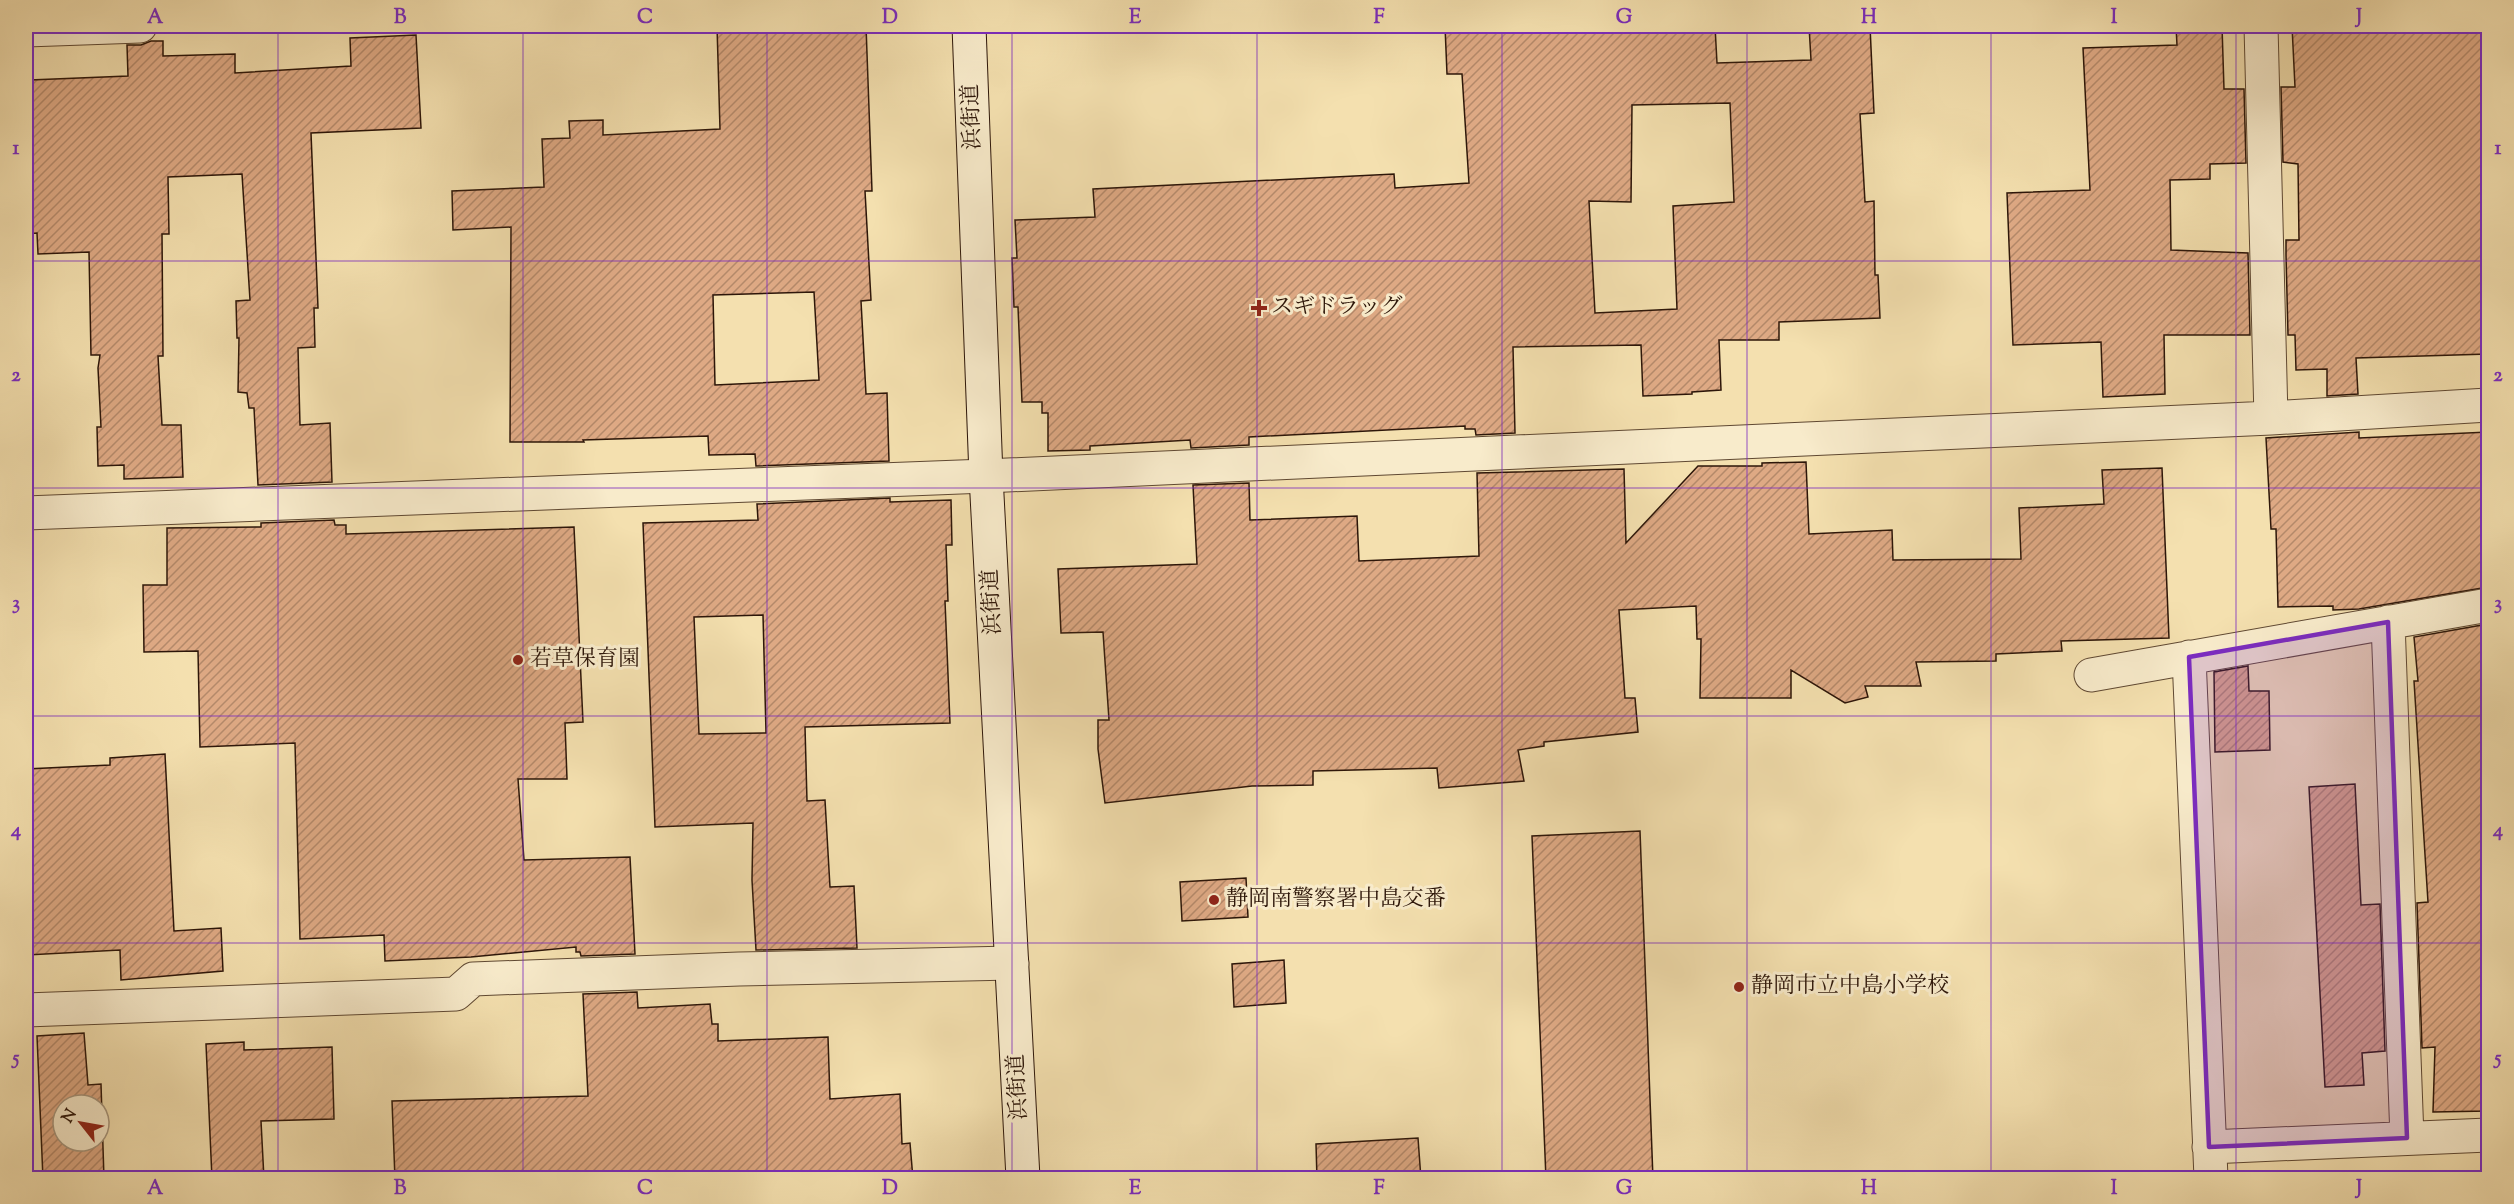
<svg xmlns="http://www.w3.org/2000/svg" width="2514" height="1204" font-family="'Sorts Mill Goudy','Noto Serif JP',serif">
<defs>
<pattern id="building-hatch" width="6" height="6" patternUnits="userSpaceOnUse" patternTransform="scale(1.5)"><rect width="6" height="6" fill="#dea984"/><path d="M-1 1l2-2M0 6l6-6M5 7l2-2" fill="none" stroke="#b4896a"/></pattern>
</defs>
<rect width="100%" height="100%" fill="#f4e0af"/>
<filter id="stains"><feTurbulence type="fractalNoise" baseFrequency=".00333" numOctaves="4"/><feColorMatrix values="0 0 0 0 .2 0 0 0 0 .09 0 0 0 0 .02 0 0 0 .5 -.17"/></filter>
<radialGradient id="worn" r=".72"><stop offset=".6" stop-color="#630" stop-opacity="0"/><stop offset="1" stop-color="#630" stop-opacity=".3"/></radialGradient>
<!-- building -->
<path fill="url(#building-hatch)" stroke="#2d1609" stroke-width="1.5" fill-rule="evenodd" d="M717 26H866L872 191H865L871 300 861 301 866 394 887 393 889 461 756 466 755 454 709 455 708 436 583 440 584 442H510L511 227 453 230 452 191 544 187 542 139 570 138 569 121 603 120V135L720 129ZM814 292 819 380 715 385 713 295Z
M1445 26H1715L1717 63 1811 60 1809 26H1870L1874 113 1860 114 1865 202 1874 201 1875 275H1878L1880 318 1779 322V340H1719L1721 390 1692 392V394L1643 396 1641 345 1513 347 1515 433 1476 435 1475 429H1465V426L1249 437V445L1191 448 1190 440 1090 446V450L1048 451V413H1042V402H1022L1018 307H1014L1012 258H1017L1015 220 1095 217 1093 189 1394 174 1395 188 1469 183 1462 74H1447ZM1730 103 1734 202 1673 206 1677 309 1595 313 1589 201 1631 202 1632 105Z
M2176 26H2222L2224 89H2244L2246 163 2210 164V179L2170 180 2171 250 2248 253 2250 335H2164L2165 394 2103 397 2101 342 2013 345 2007 193 2090 190 2083 48 2177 45Z
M2292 26H2488V354L2356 358 2358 394 2327 396V369L2296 370 2295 335H2288L2286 255V240H2299L2298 164 2283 162 2281 87H2295Z
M416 35 421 128 311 133 318 308H314L315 347 298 348 300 425 330 423 332 482 258 485 254 408H249L247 393 238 392 239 338H237L236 301 250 300 242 174 168 177 169 234H162L163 356H158L162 425H181L183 477 124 479V465L98 466 97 427H101L98 368 100 355H91L89 252 38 254 37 233 26 234V127H32L30 80 128 76 127 45H141L151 41H163V56L235 54V73L351 66 350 38Z
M2359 432V438L2488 432V587L2359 609 2333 610V606L2278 607 2276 529H2271L2266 438Z
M1806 462 1809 534 1892 530 1893 560 2021 559 2019 508 2104 504 2102 470 2162 468 2169 638 2061 641 2062 651 1996 654V661L1916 662 1921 686H1865L1868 697 1845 703 1791 670V698H1700L1701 639H1697L1696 606 1619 610 1625 698H1635L1638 732 1544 742V746L1518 750 1524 781 1439 788 1437 768 1313 771V785L1252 786 1105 803 1098 749V720H1109L1103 632 1061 633 1058 569 1197 564 1193 485 1249 483 1250 520 1357 516 1359 561 1479 556 1477 473 1624 469 1626 543 1698 466H1762V463Z
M890 498V502L951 500 952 545H946L948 601H945L950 723 805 727 807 801 825 800 830 887 854 886 857 948 756 950 752 880 753 823 655 827 643 523 758 520 757 504ZM763 615 766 733 699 734 694 617Z
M334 520 335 525H346V534L574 527 583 722 565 723 567 779H518L524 860 630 857 635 954 581 956 580 952H576V947L471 957 385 961 384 935 300 939 295 743 200 747 198 651 144 652 143 585H167V528L261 527V523Z
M2488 624V931L2483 932 2485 999H2481L2484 1070H2488V1111L2433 1112 2435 1047 2422 1048 2417 903 2428 902 2414 681H2418L2414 637Z
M2248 666 2249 691H2269L2270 750 2215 752 2214 672Z
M165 754 174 931 221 928 223 971 121 980 120 950 27 955 26 769 110 765V758Z
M2355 784 2361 905 2380 904 2385 1051 2362 1053 2364 1085 2325 1087 2309 787Z
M1640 831 1653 1179H1546L1532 836Z
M1246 878 1248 917 1182 921 1180 882Z
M1284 960 1286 1003 1234 1007 1232 964Z
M637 992 638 1008 710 1004 712 1024H718V1041L828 1037 830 1099 900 1094 902 1144 910 1143 913 1179H395L392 1101 588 1096 583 994Z
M84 1033 88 1085 101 1084 104 1179H43L37 1036ZM63 1105H99V1141H63Z
M244 1042V1050L332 1047 334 1119 261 1121 264 1179H212L206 1044Z
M1418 1138 1421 1179H1317L1316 1144Z"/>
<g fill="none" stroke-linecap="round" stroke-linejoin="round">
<!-- street casing -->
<g stroke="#5f4832" stroke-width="35">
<path id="street" d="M2261 26 2271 418
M26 30 140 26
M26 513 986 476 2271 418 2488 405
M2388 622 2407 1138
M2189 657 2211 1178
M2091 675 2488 605
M26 1010 456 994 473 979 739 969 1012 963
M2209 1147 2488 1135"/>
</g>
<!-- secondary casing -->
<g stroke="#2d1609" stroke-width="35">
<path id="secondary" d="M969 26 986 476 1023 1178"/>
</g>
<!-- street -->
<use href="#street" stroke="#f8ebcb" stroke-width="33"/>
<!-- secondary -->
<use href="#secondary" stroke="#f8ebcb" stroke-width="33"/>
</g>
<!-- marked area -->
<path fill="#7b2cbf" fill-opacity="0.2" stroke="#7b2cbf" stroke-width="4.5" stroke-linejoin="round" d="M2388 622 2407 1138 2209 1147 2189 657Z"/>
<!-- grid -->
<path fill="none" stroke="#7b2cbf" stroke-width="1.5" stroke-opacity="0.55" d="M278 26V1178M523 26V1178M767 26V1178M1012 26V1178M1257 26V1178M1502 26V1178M1747 26V1178M1991 26V1178M2236 26V1178M26 261H2488M26 488H2488M26 716H2488M26 943H2488"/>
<!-- markers -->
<g fill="#8f2418" stroke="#f8ebcb" stroke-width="2">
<path d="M1256 299h6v6h6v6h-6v6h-6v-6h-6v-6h6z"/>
<circle cx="518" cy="660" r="6"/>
<circle cx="1214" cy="900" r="6"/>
<circle cx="1739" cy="987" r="6"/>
</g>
<g text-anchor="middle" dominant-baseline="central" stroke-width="6" stroke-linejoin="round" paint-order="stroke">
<!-- street labels -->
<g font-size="22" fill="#2d1609" stroke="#f8ebcb">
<text transform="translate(973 117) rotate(-92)">浜街道</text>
<text transform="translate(993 602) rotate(-93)">浜街道</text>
<text transform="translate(1019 1087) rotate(-93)">浜街道</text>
</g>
<!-- poi labels -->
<g font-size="22" fill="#2d1609" stroke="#f8ebcb" text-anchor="start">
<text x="1271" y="308">スギドラッグ</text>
<text x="530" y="660">若草保育園</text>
<text x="1226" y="900">静岡南警察署中島交番</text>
<text x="1751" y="987">静岡市立中島小学校</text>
</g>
</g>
<!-- margin -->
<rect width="2514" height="1204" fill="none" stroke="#f4e0af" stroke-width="66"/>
<!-- north arrow -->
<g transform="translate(81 1123) rotate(301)"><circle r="28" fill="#f8ebcb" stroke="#a7967d" stroke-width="1.5"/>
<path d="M0-4.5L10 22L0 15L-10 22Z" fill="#8f2418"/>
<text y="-9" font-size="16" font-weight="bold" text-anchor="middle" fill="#2d1609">N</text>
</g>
<rect x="33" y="33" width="2448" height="1138" fill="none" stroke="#7b2cbf" stroke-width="2"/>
<g font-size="20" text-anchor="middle" font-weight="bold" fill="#7b2cbf">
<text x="155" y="23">A</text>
<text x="400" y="23">B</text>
<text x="645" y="23">C</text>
<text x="890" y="23">D</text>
<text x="1135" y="23">E</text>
<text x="1379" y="23">F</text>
<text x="1624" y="23">G</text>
<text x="1869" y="23">H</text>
<text x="2114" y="23">I</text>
<text x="2359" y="23">J</text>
<text x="16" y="154">1</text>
<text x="2498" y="154">1</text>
<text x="16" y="381">2</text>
<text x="2498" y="381">2</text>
<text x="16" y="609">3</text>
<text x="2498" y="609">3</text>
<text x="16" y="836">4</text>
<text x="2498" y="836">4</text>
<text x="16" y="1064">5</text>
<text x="2498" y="1064">5</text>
<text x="155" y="1194">A</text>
<text x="400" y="1194">B</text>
<text x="645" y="1194">C</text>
<text x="890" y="1194">D</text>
<text x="1135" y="1194">E</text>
<text x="1379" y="1194">F</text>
<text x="1624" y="1194">G</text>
<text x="1869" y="1194">H</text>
<text x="2114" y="1194">I</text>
<text x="2359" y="1194">J</text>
</g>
<rect width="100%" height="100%" filter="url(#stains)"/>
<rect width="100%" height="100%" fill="url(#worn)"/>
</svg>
